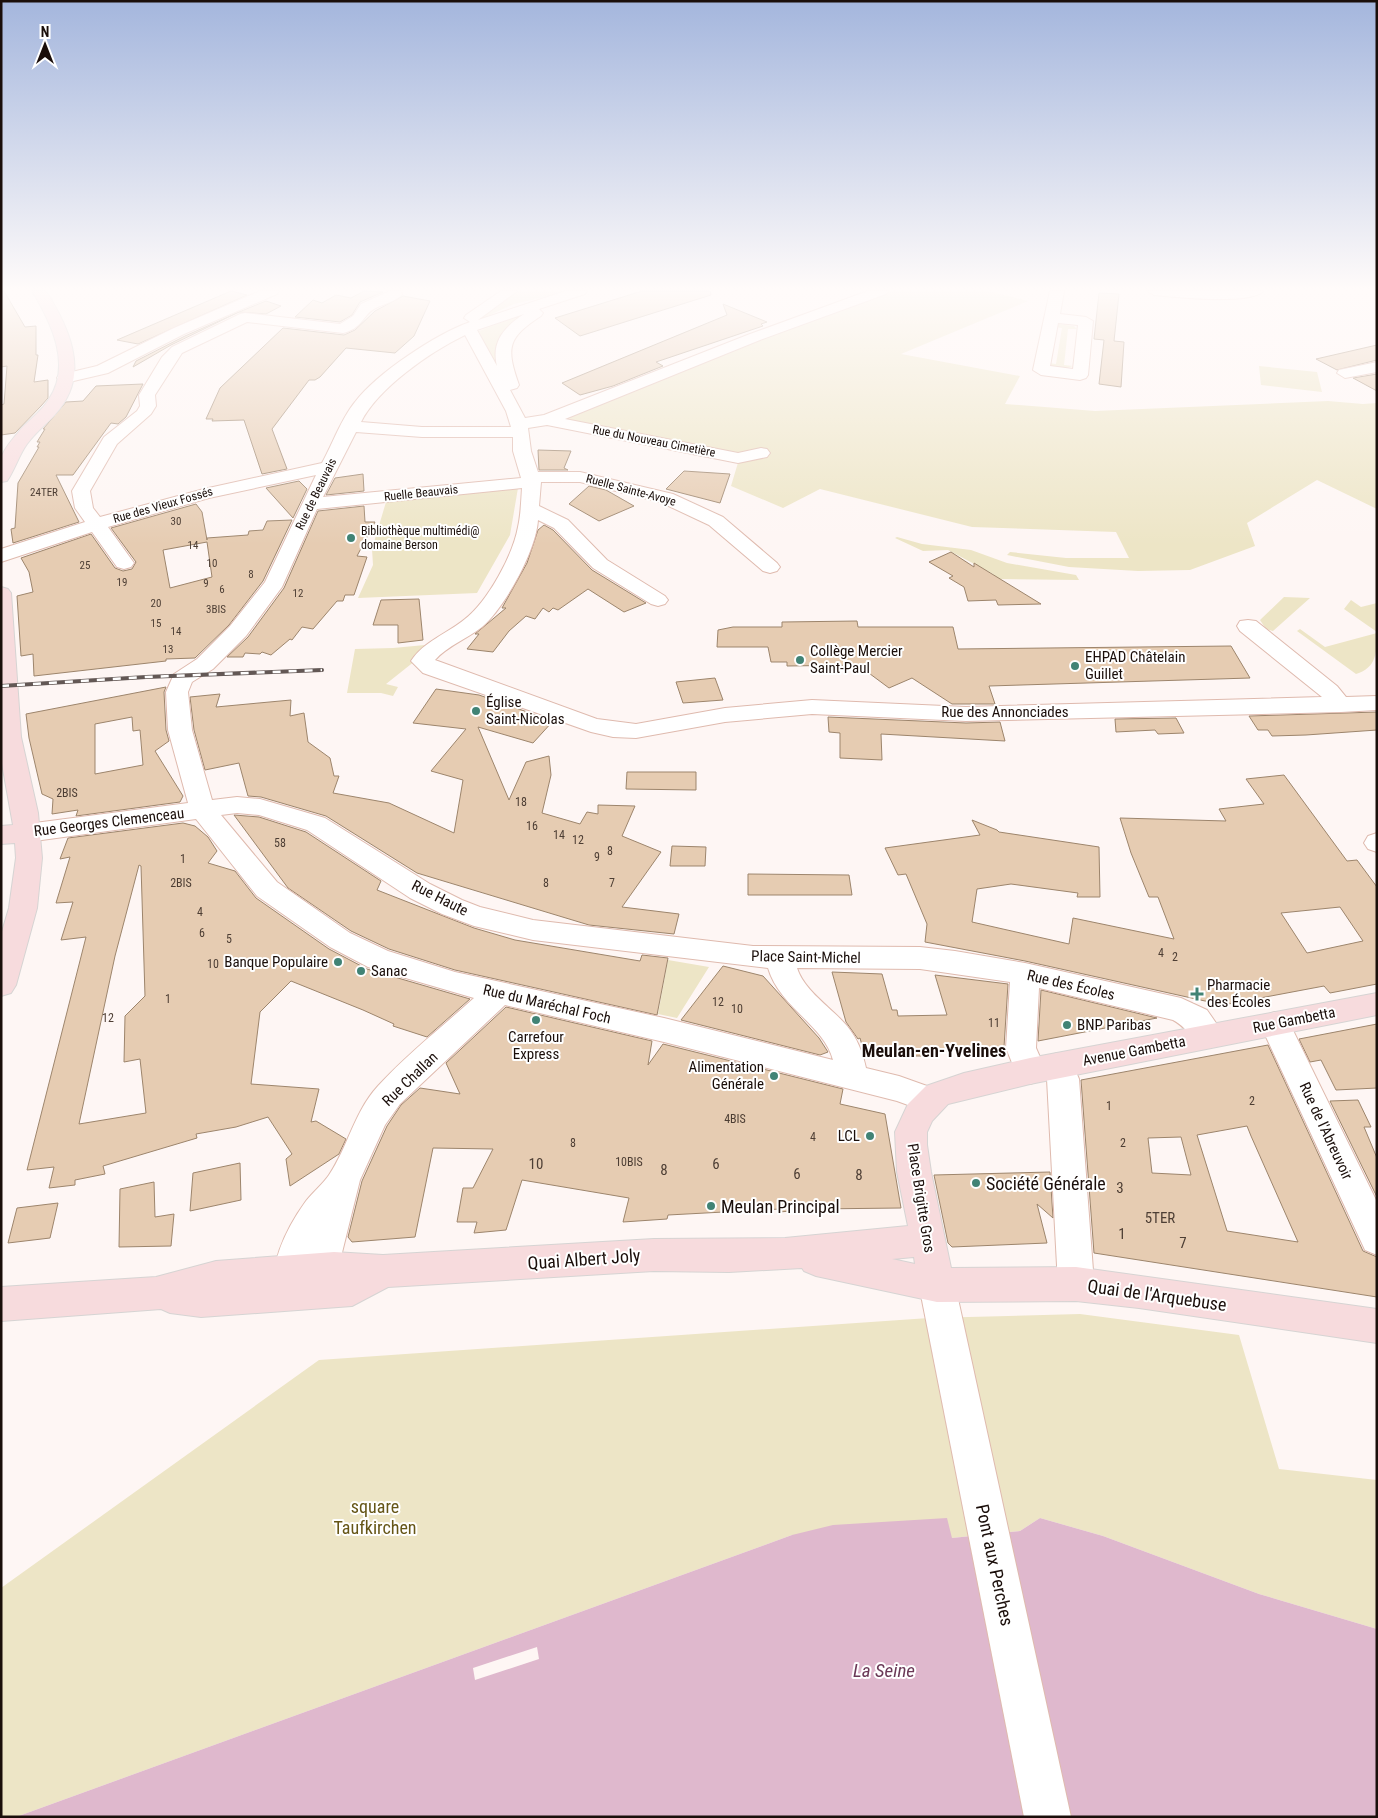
<svg xmlns="http://www.w3.org/2000/svg" width="1378" height="1818" font-family="'Roboto Condensed',sans-serif">
<rect width="100%" height="100%" fill="#fef6f4"/>
<!-- green -->
<path fill="#ede5c6" d="M517 291H570L514 304 483 318 479 317Z
M885 291H989L1028 301 901 354 1020 376 1005 404 1095 411 1328 401 1363 404 1377 403V509L1317 480 1247 523 1255 546 1190 570 1138 571 1069 567 1007 555 1010 552 1066 558H1129L1116 532 972 527 820 489 783 508 731 486 740 456 571 422 568 414Z
M539 308C488 338 491 341 507 396L479 331Z
M1057 324 1074 326 1077 329H1068L1064 365 1073 366 1060 370 1048 366V363L1056 364 1062 328 1054 327Z
M1259 366 1317 372 1322 392 1261 385Z
M518 488 510 535 477 593 358 598 373 565 372 549 386 502Z
M897 537 922 544 971 550 1007 563 1076 575 1079 580 996 579 993 574 948 550 923 551 895 538Z
M1284 597 1310 598 1273 631 1266 629 1260 620Z
M1351 600 1361 607 1377 603V632L1344 609Z
M1300 629 1325 647 1377 633C1377 651 1377 668 1356 674L1297 631Z
M425 645 420 657 386 684 398 687 393 696 381 693H347L355 649 393 648Z
M668 960 709 967 677 1018 658 1014Z
M1080 1314 1239 1335 1279 1469 1377 1480V1629L1259 1594 1103 1536 1040 1518 1020 1531 952 1538 792 1535 16 1817H1V1588L319 1360 929 1318Z"/>
<!-- water -->
<path fill="#dfb8cd" d="M947 1518 952 1538 1020 1531 1040 1518 1103 1536 1259 1594 1377 1629V1817H16L792 1535 833 1525Z"/>
<!-- pier -->
<path fill="#fef6f4" d="M537 1647 539 1659 475 1680 473 1668Z"/>
<!-- building -->
<path fill="#e6ccb2" stroke="#9d856c" fill-rule="evenodd" d="M1 291H4L25 327 36 326V355H38L34 382 48 380V398L41 406 15 433 1 435V405L4 404 7 366 1 367Z
M231 291 247 295 138 344 117 340Z
M364 291 383 292 360 302 352 315 340 322 295 317 313 300 322 303 336 295 351 298Z
M642 291H710L711 295 580 336 555 318Z
M1099 293 1119 294 1114 341 1124 342 1121 387 1099 384 1104 340 1094 339Z
M403 296 430 301 414 336 395 353 346 348 320 377 315 380H309L272 429 287 469 262 474 244 420 212 421 213 419H206L220 388 283 328 344 335 355 330 375 311Z
M266 301 281 306 266 314 239 312Z
M723 304 767 322 761 324 763 326 656 362 663 366 613 386 580 395 562 383 727 315Z
M239 312 171 345 133 367 136 361 185 336Z
M1377 345V360L1337 370 1316 359Z
M1377 374V391L1353 378Z
M143 384 126 417 118 424 111 423 73 475H56L79 522 13 543 11 529 15 528 18 483 39 447H37L40 442H37L45 429H43L66 402 83 401 96 386Z
M538 450 571 451 564 468 568 470H539Z
M684 471 730 474 720 503 666 489Z
M363 474 364 491 326 495 335 478Z
M299 481 307 489 293 518 266 488Z
M589 486 606 490 634 506 599 521 569 504Z
M196 504 202 512 207 540V538L248 535 249 531 263 530 267 521 292 520 263 581 229 625 195 658 166 659V661L34 676 33 654 21 656 17 596 33 592 29 572 21 558 91 534 115 568 123 571 132 569 136 562 111 528ZM207 542 212 577 170 588 163 550Z
M364 506 365 522H375L357 556 367 557 354 595H345L343 601H337L313 629 302 627 292 640 290 639 271 655 262 652 260 654 245 653 243 657H227L248 637 284 588 318 511Z
M544 525 553 530 592 570 646 603 624 612 588 589 558 610 553 608 549 612 543 608 535 619 526 616 509 631 493 652 467 649 479 634H475L506 608H502L527 563 538 530Z
M951 552 974 567V563L1041 604 998 605 996 600 968 601 964 587 949 578 953 576 929 562Z
M419 599 423 640 398 643V625H373L381 600Z
M857 621 858 627H953L958 649 1231 646 1250 678 989 686 995 704H952L912 678 889 688 858 665 787 666V662H771L768 647H717L718 630 733 627H782V622Z
M715 678 723 700 683 703 676 682Z
M166 687 164 692 166 730 169 741 155 751 183 796 180 802 76 816 78 810 52 814 53 799 42 794 29 738 26 714ZM132 717 133 731 140 730 143 765 95 774V724Z
M436 689 479 695 553 721 533 743 478 727 509 800 526 762 549 756 551 775 542 813 580 824 587 812 598 814V805L635 806 622 836 661 852 622 907 679 914 674 934 589 925 417 873 326 816 261 797 248 796 239 763 205 770 194 730 190 697 220 694 216 707 291 700 290 716 304 713 308 742 330 758 334 776H339L333 793 389 803 454 833 463 780 431 771 466 729 413 723Z
M1377 712V730L1306 735 1272 736 1268 730H1258L1249 716Z
M828 717 966 723 1000 722 1005 741 881 734 882 760 840 758V733L829 732Z
M1176 718 1184 733 1158 734 1155 730 1116 732 1115 719Z
M627 772H696V790L626 789Z
M1284 775 1347 861 1357 860 1377 887V984L1330 993 1324 986 1223 1005 1025 961 925 942 927 924 906 874 898 875 885 848 980 835 972 820 997 830 999 832 1099 847 1100 897H1077L1078 893 1011 884 977 889 972 922 1069 944 1073 918 1174 939 1158 897H1149L1131 853 1120 818 1226 821 1219 809 1264 804 1246 779ZM1340 907 1363 941 1307 953 1281 913Z
M234 815 259 817 306 832 381 881 377 890 474 928 515 940 640 961 642 955 668 958 657 1015 455 970 389 949 351 931 288 888Z
M183 823 195 826 208 837 217 851 208 863 235 871 256 898 329 949 367 969 470 999 427 1037 393 1026 394 1024 363 1010 291 981 260 1012 251 1084 319 1089 311 1122 316 1121 346 1139 339 1154 290 1186 286 1159 292 1154 268 1117 236 1127 196 1134 197 1138 103 1166 105 1174 75 1180V1185L49 1188 54 1167 27 1170 86 937 61 940 73 902 56 903 70 857 60 859 68 838ZM139 865 141 866 145 996 125 1016 124 1062 140 1059 146 1113 79 1124 115 956Z
M672 846 706 847 705 866H670Z
M748 874 849 875 852 895H748Z
M723 966 763 976 819 1038 828 1052 820 1055 681 1020Z
M832 972 882 974 892 1010H897L898 1016 947 1015 935 975 1008 984 1004 1047 954 1050 926 1053 927 1056H865L860 1038 858 1039 846 1022Z
M1041 990 1157 1018 1038 1041Z
M506 1007 652 1041 648 1065 663 1044 843 1089 840 1104 885 1114 901 1208 814 1209 779 1212 780 1209 668 1215 667 1219 623 1222 629 1198 522 1180 506 1230 474 1233 477 1222H457L463 1188H473L493 1149 433 1148 415 1237 352 1242 348 1237 362 1181 387 1126 401 1105 420 1088 460 1094 446 1063Z
M1377 1024V1088L1336 1090 1321 1060 1310 1062 1299 1039Z
M1268 1045 1363 1251 1377 1257V1297L1094 1253 1081 1080ZM1247 1126 1251 1136 1298 1242 1227 1231 1197 1135ZM1181 1137 1191 1175 1152 1173 1148 1138Z
M1358 1100 1371 1127H1364L1377 1158V1197L1330 1101Z
M240 1163 241 1200 190 1211 193 1173Z
M1050 1172 1053 1218 1037 1204 1047 1243 952 1247 948 1243 934 1175Z
M154 1182 155 1217 174 1214 171 1246 119 1247 120 1189Z
M58 1203 50 1238 8 1243 17 1208Z"/>
<g fill="none" stroke-linecap="round" stroke-linejoin="round">
<!-- minor casing -->
<g stroke="#dfbaae" stroke-width="2">
<path id="minor" d="M260 291H279L277 294 184 334 108 373 65 383 57 378 59 375 97 366 174 328Z
M390 291H400L402 294C396 302 382 304 374 309 363 315 362 329 343 333L247 322 182 353 155 395 156 406 151 414 117 444 90 491 93 508 100 517 204 489 322 463C333 443 341 419 355 402 377 373 436 334 470 322L464 318 466 315 501 291H517L478 320 566 291H587L585 294 539 309 543 313 541 316C507 338 506 348 519 385L517 388 510 390 525 418 544 415 750 334 868 291H888L886 294 760 340 565 419 738 453 761 448 767 449 770 453 767 457 738 463 547 425 528 428 531 451 538 472H580L673 494 723 517 777 563 780 567 777 571 770 573 763 571 709 525 660 502 580 482H541L539 506 568 520 607 560 665 596 668 600 665 604 658 606 651 604 593 568 554 528 538 520C536 551 505 607 482 627 467 639 447 646 435 660L597 719 636 724 725 708 812 700 966 707 1322 697 1240 631 1237 626 1240 621 1248 620 1256 621 1337 686 1346 697 1377 696V710L1341 712 966 721 812 714 725 722 636 738 613 737 591 732 423 673 411 661C424 641 447 634 465 619 488 601 513 555 518 527 521 514 521 501 522 488L317 509 282 587 246 636 213 669 192 682 188 692 192 730 212 800 237 797 260 799 325 818 430 884 462 900 480 907 533 920 753 946 920 947 955 951 1025 963 1181 998 1207 1010 1225 1036 1221 1044C1195 1053 1194 1031 1173 1020L1039 988 1036 1048 1043 1064 1047 1056 1058 1053 1069 1056 1079 1079 1094 1284 1089 1296 1076 1301 1063 1296 1058 1284 1047 1079 1045 1072 1041 1080 1030 1084 1019 1080 1006 1048 1010 982 920 969 797 968C805 992 831 1007 847 1026 857 1038 863 1053 866 1068L899 1076 941 1091 946 1100 941 1109 930 1113 897 1101 664 1042 505 1005 400 1104 385 1125 360 1180 333 1289 328 1301 315 1306 304 1301 291 1308 278 1303C264 1271 287 1227 306 1201 313 1192 323 1184 329 1175 348 1147 354 1112 378 1086 407 1054 442 1027 474 998L368 967 330 947 257 896 196 819 27 842 18 839 14 833 18 827 27 824 188 803 168 730 166 692 174 674 197 659 230 626 265 582 316 475 209 498 108 527 134 563 131 567 124 569 117 567 92 532 1 562V549L85 522 75 508 72 491 104 437 137 411 140 406 139 395 162 357 172 347 240 314 245 313 340 324 353 316 361 304ZM524 314C504 327 491 342 497 366L477 330ZM465 335 506 411 511 427H422L361 422C378 388 430 352 465 335ZM356 432 422 437H513V451L521 478 323 497ZM237 813 259 815 307 830 410 898 442 914 474 926 533 940 768 968C780 1008 824 1025 833 1060L664 1018 455 972 388 951 350 933 277 882 221 815Z
M1050 291H1064L1060 314 1086 317 1093 321 1088 375 1086 378 1080 380 1041 375 1033 370ZM1058 323 1078 325 1073 369 1050 366Z
M1147 291H1263C1252 305 1173 297 1154 295Z
M1377 362V372L1345 378 1337 373 1339 370Z
M1377 833V852L1368 849 1364 843 1368 836Z
M1275 1012 1286 1016 1377 1202V1255L1365 1250 1260 1024 1264 1016Z"/>
</g>
<!-- tertiary casing -->
<g stroke="#dfbaae" stroke-width="2">
<path id="tertiary" d="M937 1268 950 1273 955 1285 1071 1817H1024L919 1285 924 1273Z"/>
</g>
<!-- primary casing -->
<g stroke="#d6d4d3" stroke-width="2">
<path id="primary" d="M32 291H46C68 326 89 370 61 407 51 421 37 430 27 444 19 455 15 469 7 481L1 482C1 475 0 467 1 459 3 449 14 438 20 430 29 420 42 411 49 399 72 365 51 322 32 291Z
M1 587 8 589 11 593 21 737 38 813 42 858 37 908 16 985 11 993 1 996V935L9 908 16 858 15 843 1 844V826L13 825 1 758Z
M1377 993V1015L1030 1084 948 1104 932 1121 927 1132V1145L931 1172 951 1268 1076 1267 1377 1309V1343L1139 1308 1076 1301 937 1302 816 1276 804 1271 802 1268 729 1272 654 1271 388 1287 352 1306 201 1317 170 1313 161 1309 1 1321V1287L156 1277 216 1261 334 1252 383 1255 654 1239 785 1238 908 1226 897 1172 895 1132 908 1104 926 1086 964 1073 1030 1058ZM914 1257 915 1264 892 1259Z"/>
</g>
<!-- minor -->
<use href="#minor" fill="#fff" fill-rule="evenodd"/>
<!-- tertiary -->
<use href="#tertiary" fill="#fff" fill-rule="evenodd"/>
<!-- primary -->
<use href="#primary" fill="#f7dbdd" fill-rule="evenodd"/>
<!-- rail casing -->
<g stroke="#635855" stroke-width="4">
<path id="rail" d="M1 686 146 677 322 670"/>
</g>
<!-- rail -->
<use href="#rail" stroke="#fff" stroke-width="2.5" stroke-dasharray="8" stroke-linecap="butt"/>
</g>
<!-- sky -->
<linearGradient id="sky" x2="0" y2="1"><stop stop-color="#a4b6dd"/><stop offset="0.53" stop-color="#fffbfa"/><stop offset="1" stop-color="#fffbfa" stop-opacity="0"/></linearGradient>
<rect width="1378" height="545" fill="url(#sky)"/>
<!-- markers -->
<g fill="#418375" stroke="#fff" stroke-width="2">
<circle cx="351" cy="538" r="5"/>
<circle cx="800" cy="660" r="5"/>
<circle cx="1075" cy="666" r="5"/>
<circle cx="476" cy="711" r="5"/>
<circle cx="338" cy="962" r="5"/>
<circle cx="361" cy="971" r="5"/>
<path d="M1194.5 986.5h5v5h5v5h-5v5h-5v-5h-5v-5h5z"/>
<circle cx="536" cy="1020" r="5"/>
<circle cx="1067" cy="1025" r="5"/>
<circle cx="774" cy="1076" r="5"/>
<circle cx="870" cy="1136" r="5"/>
<circle cx="976" cy="1183" r="5"/>
<circle cx="711" cy="1206" r="5"/>
</g>
<g text-anchor="middle" dominant-baseline="central" stroke-width="4" stroke-linejoin="round" paint-order="stroke">
<!-- far-number labels -->
<g font-size="11" fill="#4d3e34">
<text x="44" y="492">24TER</text>
<text x="176" y="521">30</text>
<text x="193" y="545">14</text>
<text x="212" y="563">10</text>
<text x="85" y="565">25</text>
<text x="251" y="574">8</text>
<text x="122" y="582">19</text>
<text x="206" y="583">9</text>
<text x="222" y="589">6</text>
<text x="298" y="593">12</text>
<text x="156" y="603">20</text>
<text x="216" y="609">3BIS</text>
<text x="156" y="623">15</text>
<text x="176" y="631">14</text>
<text x="168" y="649">13</text>
</g>
<!-- far-street labels -->
<g font-size="12" fill="#1a0e0a" stroke="#fff">
<text transform="translate(654 441) rotate(11)">Rue du Nouveau Cimetière</text>
<text transform="translate(631 490) rotate(15)">Ruelle Sainte-Avoye</text>
<text transform="translate(421 493) rotate(-6)">Ruelle Beauvais</text>
<text transform="translate(316 494) rotate(-64)">Rue de Beauvais</text>
<text transform="translate(163 505) rotate(-16)">Rue des Vieux Fossés</text>
</g>
<!-- far-poi labels -->
<g font-size="12" fill="#1a0e0a" stroke="#fff" text-anchor="start">
<text x="361" y="531">Bibliothèque multimédi@<tspan x="361" dy="14">domaine Berson</tspan></text>
</g>
<!-- number labels -->
<g font-size="12" fill="#4d3e34">
<text x="67" y="793">2BIS</text>
<text x="521" y="802">18</text>
<text x="532" y="826">16</text>
<text x="559" y="835">14</text>
<text x="578" y="840">12</text>
<text x="280" y="843">58</text>
<text x="610" y="851">8</text>
<text x="597" y="857">9</text>
<text x="183" y="859">1</text>
<text x="181" y="883">2BIS</text>
<text x="546" y="883">8</text>
<text x="612" y="883">7</text>
<text x="200" y="912">4</text>
<text x="202" y="933">6</text>
<text x="229" y="939">5</text>
<text x="1161" y="953">4</text>
<text x="1175" y="957">2</text>
<text x="213" y="964">10</text>
<text x="168" y="999">1</text>
<text x="718" y="1002">12</text>
<text x="737" y="1009">10</text>
<text x="108" y="1018">12</text>
<text x="994" y="1023">11</text>
<text x="1252" y="1101">2</text>
<text x="1109" y="1106">1</text>
<text x="735" y="1119">4BIS</text>
<text x="813" y="1137">4</text>
<text x="573" y="1143">8</text>
<text x="1123" y="1143">2</text>
<text x="629" y="1162">10BIS</text>
</g>
<!-- poi labels -->
<g font-size="15" fill="#1a0e0a" stroke="#fff" text-anchor="start">
<text x="810" y="651">Collège Mercier<tspan x="810" dy="17">Saint-Paul</tspan></text>
<text x="1085" y="657">EHPAD Châtelain<tspan x="1085" dy="17">Guillet</tspan></text>
<text x="486" y="702">Église<tspan x="486" dy="17">Saint-Nicolas</tspan></text>
<text x="328" y="962" text-anchor="end">Banque Populaire</text>
<text x="371" y="971">Sanac</text>
<text x="1207" y="985">Pharmacie<tspan x="1207" dy="17">des Écoles</tspan></text>
<text x="1077" y="1025">BNP Paribas</text>
<text x="536" y="1037" text-anchor="middle">Carrefour<tspan x="536" dy="17">Express</tspan></text>
<text x="764" y="1067" text-anchor="end">Alimentation<tspan x="764" dy="17">Générale</tspan></text>
<text x="860" y="1136" text-anchor="end">LCL</text>
</g>
<!-- street labels -->
<g font-size="15" fill="#1a0e0a" stroke="#fff">
<text x="1005" y="712">Rue des Annonciades</text>
<text transform="translate(109 822) rotate(-7)">Rue Georges Clemenceau</text>
<text transform="translate(440 898) rotate(27)">Rue Haute</text>
<text transform="translate(806 957) rotate(1)">Place Saint-Michel</text>
<text transform="translate(1071 985) rotate(13)">Rue des Écoles</text>
<text transform="translate(547 1004) rotate(13)">Rue du Maréchal Foch</text>
<text transform="translate(1294 1020) rotate(-11)">Rue Gambetta</text>
<text transform="translate(1134 1051) rotate(-11)">Avenue Gambetta</text>
<text transform="translate(410 1079) rotate(-44)">Rue Challan</text>
<text transform="translate(1326 1131) rotate(65)">Rue de l'Abreuvoir</text>
<text transform="translate(921 1198) rotate(81)">Place Brigitte Gros</text>
</g>
<!-- near-number labels -->
<g font-size="15" fill="#4d3e34">
<text x="536" y="1164">10</text>
<text x="716" y="1164">6</text>
<text x="664" y="1170">8</text>
<text x="797" y="1174">6</text>
<text x="859" y="1175">8</text>
<text x="1120" y="1188">3</text>
<text x="1160" y="1218">5TER</text>
<text x="1122" y="1234">1</text>
<text x="1183" y="1243">7</text>
</g>
<!-- quarter labels -->
<g font-size="18" font-weight="bold" fill="#1a0e0a" stroke="#fff">
<text x="934" y="1050">Meulan-en-Yvelines</text>
</g>
<!-- near-poi labels -->
<g font-size="18" fill="#1a0e0a" stroke="#fff" text-anchor="start">
<text x="986" y="1183">Société Générale</text>
<text x="721" y="1206">Meulan Principal</text>
</g>
<!-- near-street labels -->
<g font-size="18" fill="#1a0e0a" stroke="#fff">
<text transform="translate(584 1259) rotate(-4)">Quai Albert Joly</text>
<text transform="translate(1157 1295) rotate(8)">Quai de l'Arquebuse</text>
<text transform="translate(995 1565) rotate(78)">Pont aux Perches</text>
</g>
<!-- near-park labels -->
<g font-size="18" fill="#655516" stroke="#fff">
<text x="375" y="1506">square<tspan x="375" dy="21">Taufkirchen</tspan></text>
</g>
<!-- near-water labels -->
<g font-size="19" font-style="italic" fill="#6a3856" stroke="#fff">
<text x="884" y="1670">La Seine</text>
</g>
</g>
<!-- border -->
<rect width="1378" height="1818" fill="none" stroke="#1a0e0a" stroke-width="5"/>
<!-- north arrow -->
<g transform="translate(45 45)" stroke="#ffffff" stroke-width="4" paint-order="stroke">
<path d="M0-4L9 19L0 12L-9 19Z" fill="#1a0e0a"/>
<text y="-8" font-size="14" font-weight="bold" text-anchor="middle" fill="#1a0e0a">N</text>
</g>
</svg>
